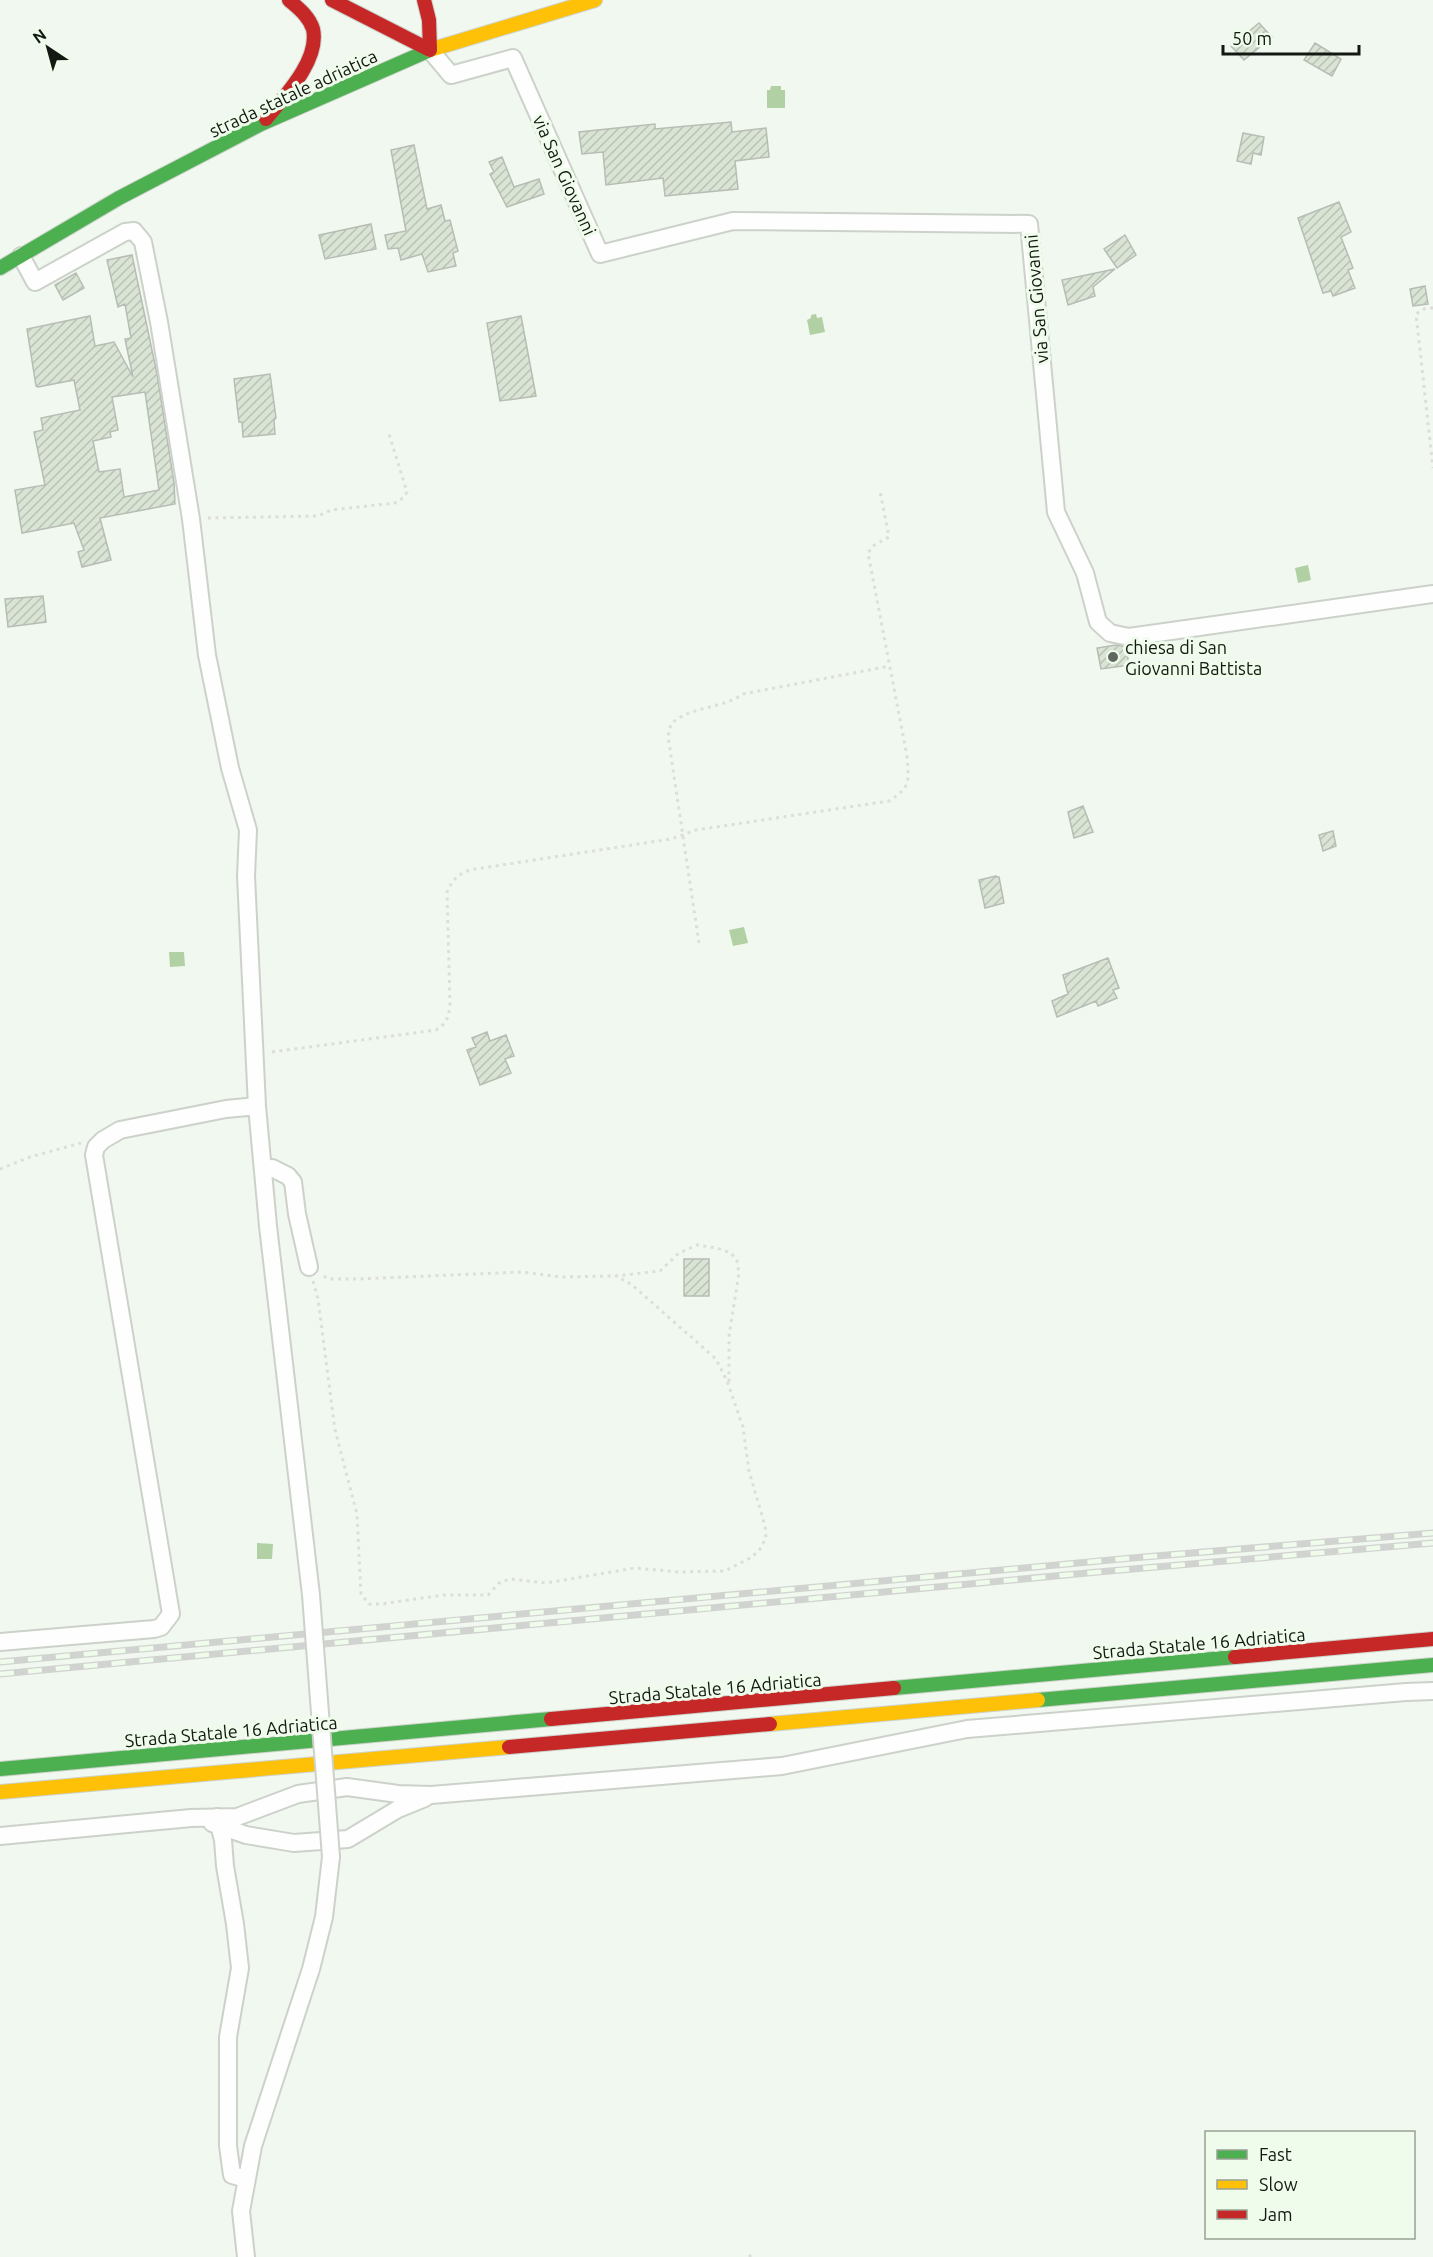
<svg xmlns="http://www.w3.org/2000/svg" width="1433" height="2257" font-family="Ubuntu,sans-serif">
<defs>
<pattern id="building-hatch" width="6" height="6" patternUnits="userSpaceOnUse" patternTransform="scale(1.5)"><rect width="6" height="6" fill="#d9e4d4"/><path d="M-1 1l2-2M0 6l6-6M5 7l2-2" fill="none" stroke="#b9c3b5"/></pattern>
</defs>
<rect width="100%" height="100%" fill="#f1f8ef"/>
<!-- water -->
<path fill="#b1d1a4" d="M771 86H781V90H785V108H767V90H770Z
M816 314 817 318 822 317 825 332 810 335 807 320 811 318V315Z
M1308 565 1311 580 1298 583 1295 568Z
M744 927 748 943 733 946 729 930Z
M169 952H184L185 966 170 967Z
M257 1543 273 1544 272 1559H257Z"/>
<!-- building -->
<path fill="url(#building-hatch)" stroke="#b7bcb5" stroke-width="1.5" fill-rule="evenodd" d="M1259 23 1272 37 1244 60 1231 46Z
M1315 43 1341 59 1332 76 1304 60Z
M731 122 732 132 766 128 769 157 735 161 738 189 665 196 663 178 606 185 603 152 582 154 579 132 655 124V129Z
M1243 133 1264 137 1261 155 1253 153 1251 164 1237 161Z
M414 145 427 209 441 205 445 221 450 220 458 251 453 253 456 266 428 272 422 254 401 260 398 248 388 249 385 235 406 231 391 150Z
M502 157 514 187 539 179 544 194 507 207 490 174 494 172 489 162Z
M1339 202 1351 232 1341 237 1353 268 1348 270 1355 288 1333 296 1331 291 1323 293 1298 218Z
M371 224 376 249 325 259 319 235Z
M1125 235 1136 255 1117 268 1104 249Z
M132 255 157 374 174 483 175 504 100 518 111 560 82 567 78 552 84 550 74 523 22 533 15 490 45 485 34 432 43 430 41 418 80 410 74 380 38 387 36 386 27 329 90 316 95 346 114 342 133 377 125 339 131 338 125 304 118 307 107 260ZM145 392 159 490 124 497 120 469 99 472 93 441 111 437 110 432 118 430 112 397Z
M1115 269 1093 287 1095 296 1068 305 1062 280Z
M76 273 84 288 63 300 55 285Z
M1425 286 1428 304 1413 306 1410 289Z
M521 316 536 396 500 401 487 323Z
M270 374 276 418 274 420 275 434 243 437 242 422H239L234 379Z
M43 596 46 622 8 627 5 599Z
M1116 645 1126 647 1129 665 1101 669 1097 648Z
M1083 806 1093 832 1074 838 1068 812Z
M1333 831 1336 846 1323 851 1319 835Z
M996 876V877H999L1004 903 985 908 979 880Z
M1108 958 1119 988 1113 990 1117 998 1098 1006 1096 1001 1057 1017 1052 1001 1068 994 1063 975Z
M487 1032 490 1041 506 1035 514 1056 505 1059 511 1073 480 1085 467 1050 476 1047 472 1038Z
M684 1259H709V1296H684Z"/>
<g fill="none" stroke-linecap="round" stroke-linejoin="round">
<!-- street casing -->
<g stroke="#ccd2ca" stroke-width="20">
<path id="street" d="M430 50 451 75 513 58 600 254 733 221 1029 224 1056 512 1085 573 1098 622 1110 633 1129 637 1433 594
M21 256 35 282 125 232 134 231 143 242 159 322 191 519 207 655 230 768 248 830 246 876 257 1106 268 1226 311 1595
M263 1170 272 1168 288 1176 293 1182 297 1214 309 1267
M0 1642 154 1629 161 1627 171 1614 94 1155 96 1147 103 1140 120 1130 226 1109 257 1106
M217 1817 223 1840 225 1866 235 1924 240 1968 228 2037V2146L232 2175 246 2179
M212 1823 246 1835 294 1843 348 1839 398 1809 425 1798
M0 1836 191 1818 237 1817 298 1794 347 1787 398 1794 431 1795 782 1766 967 1729 1406 1692 1433 1691
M246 2257 241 2211 253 2146 311 1969 324 1917 331 1857"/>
</g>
<!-- fast casing -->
<g stroke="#ccd2ca" stroke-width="16">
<path id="fast" d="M0 268 119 198 261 124 430 50
M894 1688 1235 1657
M1038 1700 1433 1665
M0 1769 551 1719"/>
</g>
<!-- slow casing -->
<g stroke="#ccd2ca" stroke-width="16">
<path id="slow" d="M430 50 595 0
M770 1724 1038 1700
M0 1792 509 1747"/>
</g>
<!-- jam casing -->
<g stroke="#ccd2ca" stroke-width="16">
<path id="jam" d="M332 0 430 50 429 20 424 0
M266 119C284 97 320 60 313 29 309 16 298 8 289 0
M1235 1657 1433 1639
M551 1719 894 1688
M509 1747 770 1724"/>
</g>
<!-- path -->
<path stroke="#dddedc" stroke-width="3" stroke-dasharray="3 4.5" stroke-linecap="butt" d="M1433 308H1426L1416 314 1433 468
M208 518 318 516 331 510 395 503 403 498 407 492 389 434
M699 943 668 736 671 724C690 706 722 709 743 694L890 666
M272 1052 436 1030C447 1023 449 1017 450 1004L447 892C452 880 458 875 469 870L671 839 696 830 889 801C911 787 909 781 907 756L868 553 873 546 889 537 880 491
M0 1169 30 1157 81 1143
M324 1276 328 1279H358L522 1272 561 1277 616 1276 660 1271 679 1253 697 1245 717 1248 731 1253 737 1261 739 1273 729 1336V1383
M313 1281 318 1299 335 1430 357 1514 361 1594 369 1604H381L443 1595H488L499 1583 510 1579 546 1583 635 1568 679 1572 725 1571 752 1557 760 1549 766 1538 765 1526 749 1471 743 1427 727 1381 716 1359 631 1284 616 1276
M749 2257 754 2252"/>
<!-- street -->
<use href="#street" stroke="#fdfefd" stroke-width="16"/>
<!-- fast -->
<use href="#fast" stroke="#4caf50" stroke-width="14"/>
<!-- slow -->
<use href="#slow" stroke="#ffc107" stroke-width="14"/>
<!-- jam -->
<use href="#jam" stroke="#c62828" stroke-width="14"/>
<!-- rail casing -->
<g stroke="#d1d3d0" stroke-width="7">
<path id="rail" d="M0 1662 1132 1558 1433 1533
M0 1674 1098 1572 1433 1543"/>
</g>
<!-- rail -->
<use href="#rail" stroke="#f0fceb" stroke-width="4.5" stroke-dasharray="14" stroke-linecap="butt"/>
<!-- street-bridge casing -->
<g stroke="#ccd2ca" stroke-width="20" stroke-linecap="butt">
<path id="street-bridge" d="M311 1595 331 1857"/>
</g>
<!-- street-bridge -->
<use href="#street-bridge" stroke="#fdfefd" stroke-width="16"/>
</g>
<!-- markers -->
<circle fill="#61665f" stroke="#f0fceb" stroke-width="2" cx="1113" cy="657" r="6"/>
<g text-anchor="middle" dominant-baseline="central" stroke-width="6" stroke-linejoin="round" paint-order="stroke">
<!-- street labels -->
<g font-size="18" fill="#141812" stroke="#f0fceb">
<text transform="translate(293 93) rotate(-25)">strada statale adriatica</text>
<text transform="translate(565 175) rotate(66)">via San Giovanni</text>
<text transform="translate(1036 299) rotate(-95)">via San Giovanni</text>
<text transform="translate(1199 1643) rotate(-5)">Strada Statale 16 Adriatica</text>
<text transform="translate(715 1688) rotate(-5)">Strada Statale 16 Adriatica</text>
<text transform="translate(231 1731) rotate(-5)">Strada Statale 16 Adriatica</text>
</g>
<!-- poi labels -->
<g font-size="18" fill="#141812" stroke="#f0fceb" text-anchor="start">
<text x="1125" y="647">chiesa di San<tspan x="1125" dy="21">Giovanni Battista</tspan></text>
</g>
</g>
<!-- legend -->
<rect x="1205" y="2131" width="210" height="108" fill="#f0fceb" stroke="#98a194" stroke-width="1.5"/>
<rect x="1217" y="2150" width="30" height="9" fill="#4caf50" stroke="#98a194" stroke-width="1.5"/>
<text x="1259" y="2161" font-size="18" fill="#141812">Fast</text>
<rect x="1217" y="2180" width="30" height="9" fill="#ffc107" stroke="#98a194" stroke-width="1.5"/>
<text x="1259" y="2191" font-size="18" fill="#141812">Slow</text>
<rect x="1217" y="2210" width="30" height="9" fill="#c62828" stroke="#98a194" stroke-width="1.5"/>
<text x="1259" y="2221" font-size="18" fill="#141812">Jam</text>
<!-- north arrow -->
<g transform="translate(48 48) rotate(324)" stroke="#f0fceb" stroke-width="4.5" paint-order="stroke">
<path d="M0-4.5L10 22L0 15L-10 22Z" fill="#141812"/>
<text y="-9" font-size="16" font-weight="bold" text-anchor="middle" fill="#141812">N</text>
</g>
<!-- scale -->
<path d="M1223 45v9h136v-9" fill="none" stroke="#141812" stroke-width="3"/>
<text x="1232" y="45" font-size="18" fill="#141812" stroke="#f0fceb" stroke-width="4.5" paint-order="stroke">50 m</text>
</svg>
